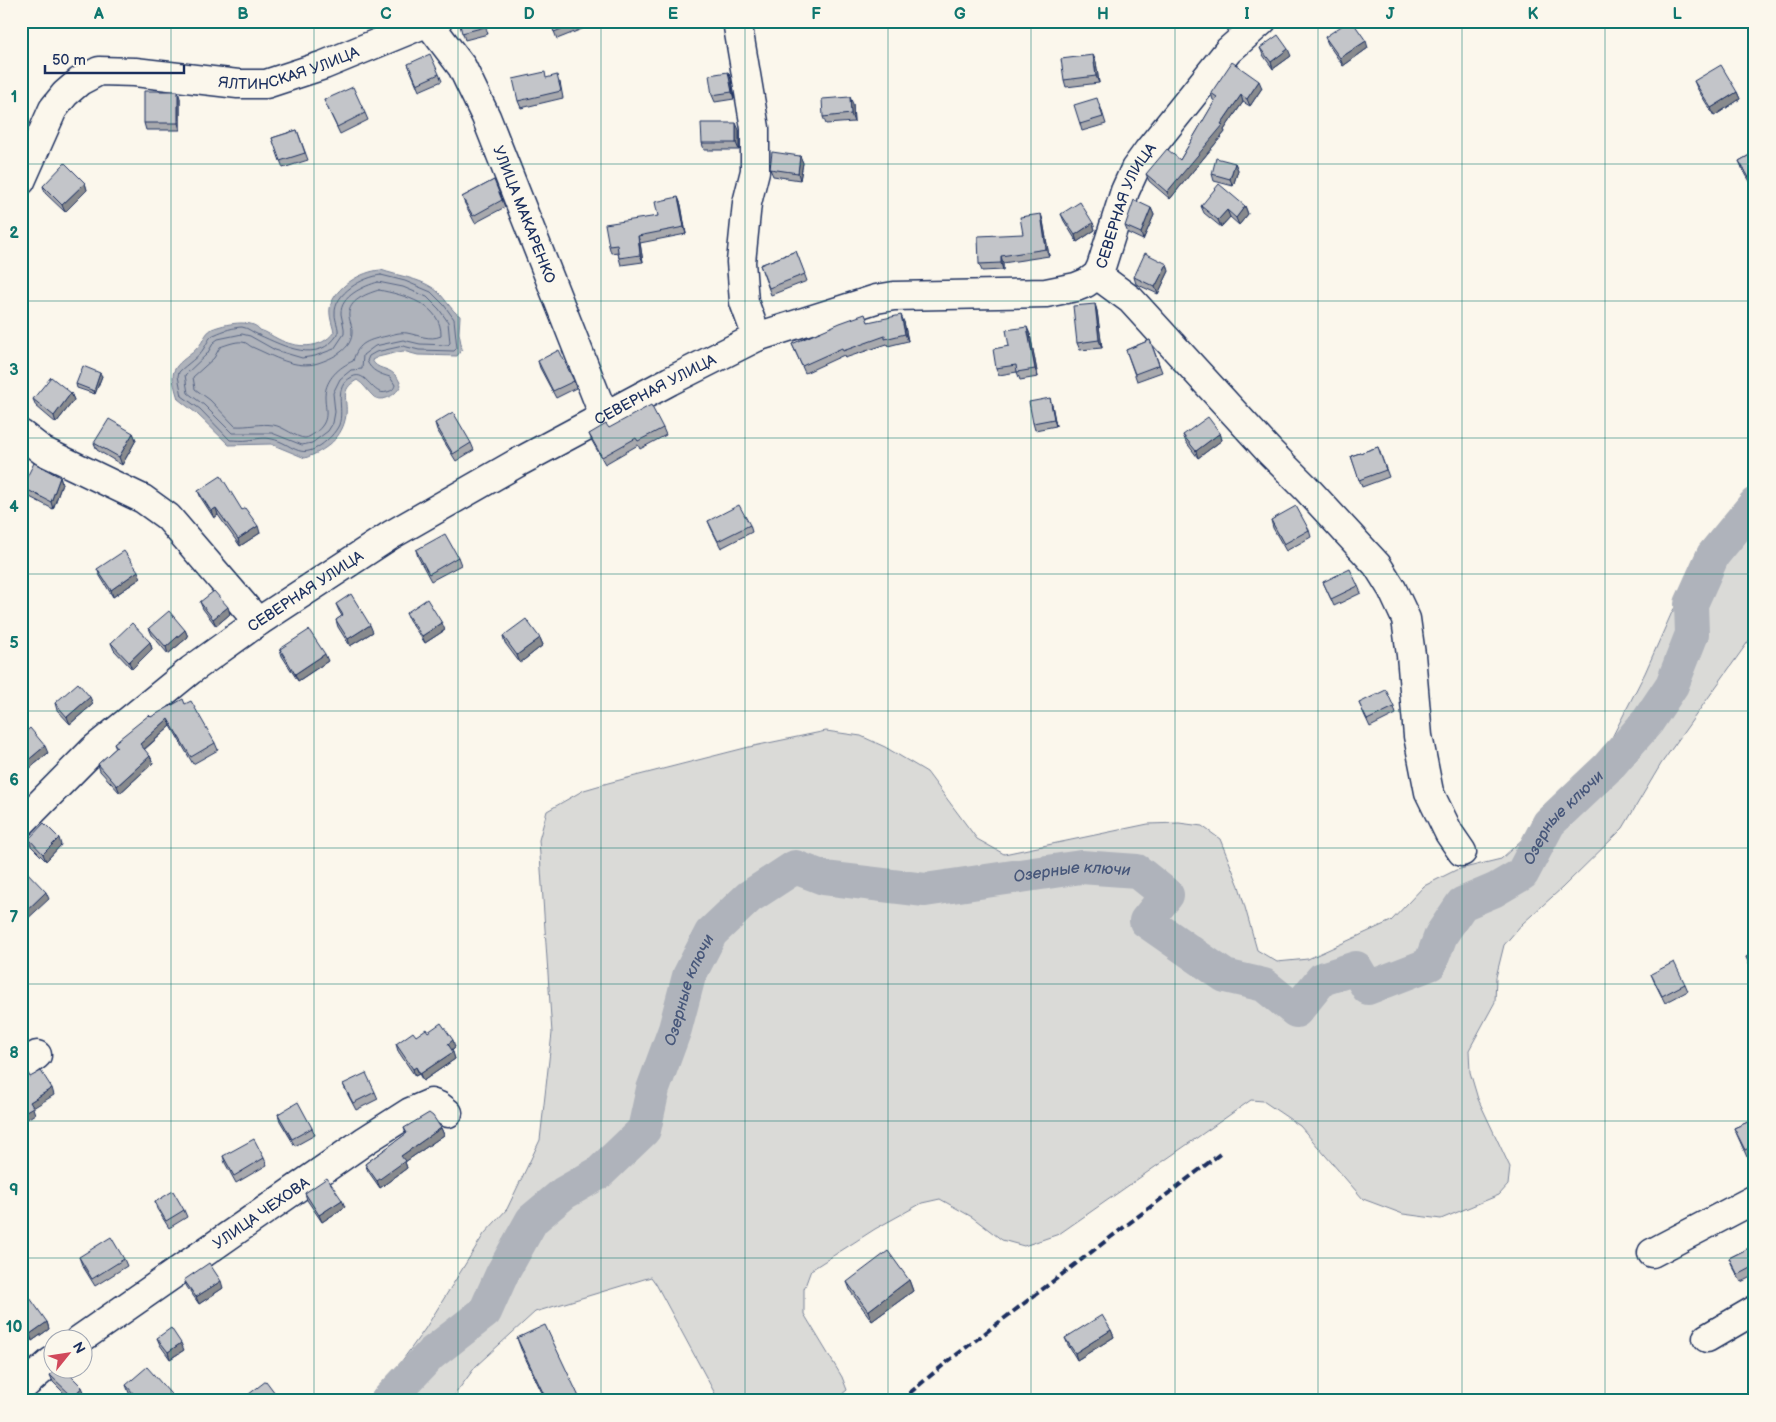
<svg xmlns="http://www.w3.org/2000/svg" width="1776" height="1422" font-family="'Balsamiq Sans',sans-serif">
<rect width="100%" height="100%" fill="#fbf7ec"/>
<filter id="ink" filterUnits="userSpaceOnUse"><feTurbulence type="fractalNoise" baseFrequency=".02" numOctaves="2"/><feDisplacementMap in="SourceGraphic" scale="10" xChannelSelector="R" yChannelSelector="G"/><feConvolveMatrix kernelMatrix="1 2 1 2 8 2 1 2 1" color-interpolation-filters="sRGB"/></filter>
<g filter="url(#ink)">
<!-- green -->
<path fill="#dadad7" stroke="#7a849a" d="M1755 485V632L1661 764 1623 828 1562 888 1522 924 1504 945 1496 977 1495 1002 1469 1050 1470 1072 1478 1099 1510 1167 1508 1185 1499 1195 1441 1219 1403 1214 1363 1199 1300 1126 1263 1101 1251 1100 1059 1234 1024 1246 1002 1240 972 1217 940 1199 922 1203 875 1229 811 1270 804 1289V1314L842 1377 847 1390 834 1401H719L656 1284 651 1277 535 1312 476 1366 450 1401H369L378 1394 425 1329 484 1234 507 1209 540 1140 552 1033 539 840 547 811 584 790 608 783 749 747 826 731 861 736 885 747 927 772 977 839 1004 854 1148 824 1179 823 1202 826 1220 839 1239 886 1257 950 1277 962 1308 959 1391 921 1424 886 1456 870 1501 859 1538 825 1605 751 1645 673 1672 612 1735 512Z"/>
<!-- water -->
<path fill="#afb3bb" stroke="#747e96" d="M381 270C398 276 418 278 433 288 444 295 450 310 460 316L459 333 462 349 457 356 418 355 403 351 378 357 372 360C377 370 387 367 394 374 398 377 399 381 401 385 397 394 384 403 374 397 368 392 364 384 357 380 339 390 348 399 346 415 343 438 325 451 305 458L271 444 229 445 196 413 178 399C176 391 170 376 175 369 180 360 192 355 198 347 204 341 204 334 212 329 224 324 252 318 260 330 267 332 272 336 278 339 296 348 321 350 334 332 332 324 329 316 330 308 334 287 362 271 381 270Z"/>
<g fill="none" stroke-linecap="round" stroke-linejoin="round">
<!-- shore -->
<path stroke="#566483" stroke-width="1" d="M381 275 405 281 431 292 444 305 454 319 457 348 454 351 419 350 403 346 376 352 369 356 367 361C371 371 380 374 390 377L395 385C394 389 392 391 387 392 372 397 367 369 352 377 332 387 345 408 339 425 335 433 328 440 321 445 299 461 292 443 272 439 264 437 256 439 249 440 243 441 236 440 230 440L200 409 182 396 178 376 179 372C187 364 199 357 204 348 208 342 209 336 216 334 222 331 235 327 242 327 249 328 253 333 259 335 284 346 318 365 338 334 339 327 335 321 335 314 334 293 363 277 381 275Z
M378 282 403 287 427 297 439 309 448 322 450 343 448 345 420 344 403 340 375 346 363 355 362 369 351 370 340 379 333 393 335 412 333 423 328 431 312 443 302 445 272 433H232L204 405 188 393 185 375 207 354 214 342 218 339 242 334 250 336 275 350 302 358 315 356 334 349 344 334C345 327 342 321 341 314 340 296 364 286 378 282Z
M379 290C404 295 442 304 441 336 430 341 418 335 407 333 400 332 394 334 387 336 369 340 358 342 353 361 339 367 326 379 325 395 325 412 331 420 315 433 312 435 308 438 305 438 296 438 283 426 273 425 260 423 248 427 235 426L210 400 195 389 193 377 214 358 220 347C226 345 236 341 242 342 247 342 249 346 252 347 273 356 296 370 318 363 333 358 353 349 352 331 352 324 348 318 349 312 351 299 369 293 379 290Z"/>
<!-- river -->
<path stroke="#afb3bb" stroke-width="34" id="s1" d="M387 1401 431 1354 485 1312 502 1274 532 1220 564 1193 599 1173 644 1130 653 1089 675 1029 689 976 711 933 749 897 795 867 824 878 925 890 1081 867 1137 871 1167 895 1146 921 1225 976 1264 985 1296 1011 1322 979 1356 968 1368 988 1430 964 1441 935 1462 904 1495 890 1522 874 1549 823 1608 767 1648 721 1672 685 1692 634 1691 604 1713 555 1755 504"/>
<!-- minor casing -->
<g stroke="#1b2f5e" stroke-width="31">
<g id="minor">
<path id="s2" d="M427 21 462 67 486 117 604 416"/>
<path d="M737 21 755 128V171L747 203 741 262 744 302 757 337"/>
<path id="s3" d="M21 181 53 109 65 94 80 81 99 71 135 72 238 84H266L324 65 431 21"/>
<path d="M1097 275 1131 300 1270 452 1306 488 1377 565 1392 589 1406 619 1411 655 1418 736 1429 792 1449 833 1462 852"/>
<path d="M21 434 43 451 143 499 168 517 258 622"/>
<path id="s4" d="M21 823 94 749 191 670 258 622 391 535 517 463 670 381 757 337 876 299 894 296 1046 293 1076 287 1086 283 1097 275 1101 267 1125 191 1135 169 1148 151 1228 51 1262 21"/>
<path d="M21 1067 37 1055"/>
<path d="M1652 1253 1755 1199"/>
<path d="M1707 1338 1755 1310"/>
<path id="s5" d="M79 1340 366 1140 410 1112 431 1103 439 1106 448 1113"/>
<path d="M21 1388 52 1361"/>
</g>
</g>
<!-- minor -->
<use href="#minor" stroke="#fbf7ec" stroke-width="28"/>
<!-- rail -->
<path stroke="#1b2f5e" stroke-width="4" stroke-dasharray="8 4" stroke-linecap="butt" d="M900 1401 947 1362 1220 1154"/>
</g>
<!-- wall -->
<path fill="#a8a9ad" stroke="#1b2f5e" d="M459 21H484L488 34 465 40Z
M550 21H595L585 23 587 27 557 39Z
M710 21H722V23L711 24Z
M1325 37 1368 48 1343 66 1328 44Z
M1260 48 1291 56 1273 69 1263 55Z
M1093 55 1096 62 1099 83 1066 87 1064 80Z
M408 64 439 74 442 81 419 91Z
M21 68 25 77 21 78Z
M728 72 731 79 734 99 715 102 712 95Z
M1694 81 1737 92 1740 99 1714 116 1697 88Z
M560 82 563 98 521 108 518 101Z
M1262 88 1250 106 1243 102 1224 130 1225 132 1170 199 1149 181 1146 174 1180 160 1215 101 1213 100 1211 93Z
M21 90 25 98 21 100Z
M180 98V130H146L144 123Z
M324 100 365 113 368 120 340 134Z
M853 104 854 122 826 124 823 117Z
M1100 105 1106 124 1082 131 1080 124Z
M297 130 308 160 283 168 272 138Z
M739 130V150H704L702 143Z
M1755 152V190L1742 168 1739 161Z
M800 156 803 163 800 180 773 176 770 169Z
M1235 163 1238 170 1233 186 1214 181 1212 174Z
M494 180 505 207 475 223 465 204 462 197Z
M85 183 87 190 65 212 45 193 43 186Z
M678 197 681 205 686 234 640 243 643 262 621 265 619 258 618 252 611 253 609 246 658 216Z
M1201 206H1245L1248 214 1239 225 1230 217 1221 227 1204 213Z
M1151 208 1154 215 1143 240 1128 233 1125 226Z
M1041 214 1043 221 1049 256 1003 263V270L982 271 979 264 1023 234Z
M1061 214 1093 223 1095 230 1077 242 1064 221Z
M796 251 807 281 771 295 760 265Z
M1169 271 1158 294 1136 284 1134 277Z
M1095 304 1097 311 1102 348 1080 350 1077 343Z
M868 322H904L908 341 888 346 887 344 845 358 844 355 805 373 792 344Z
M1030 334 1038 377 1020 380 1017 372 999 375 996 368 1009 346Z
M1150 340 1162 372 1137 381 1126 350Z
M538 361 574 381 576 388 556 398 540 368Z
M102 376 95 394 77 388 76 384Z
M71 393 74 400 56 423 36 406 33 399Z
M1052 405 1056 426 1035 430 1033 423Z
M435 423 471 443 474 450 456 461 437 430Z
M663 428 666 435 640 449 638 445 605 464 592 441 589 434Z
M133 433 136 440 122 465 97 450 94 443Z
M1220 433 1222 440 1198 458 1186 442 1183 435Z
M1378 447 1389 477 1362 487 1351 456Z
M60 477 62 484 53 509 24 494 22 487Z
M198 491 242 510 260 533 240 546 218 515 214 518 201 498Z
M1271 520 1309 530 1311 537 1286 551 1273 528Z
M708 521 750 525 752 532 721 548 711 528Z
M416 550 458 557 461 565 431 581 418 557Z
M97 569 141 578 113 597 100 576Z
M1323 582 1358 586 1361 593 1334 606Z
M200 602 230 614 216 626 203 609Z
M336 604 373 632 350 646 338 627 336 620 342 616 339 611Z
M406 613 445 630 425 643 409 620Z
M149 628 185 630 188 637 168 654 152 635Z
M503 636 540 638 543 645 520 663 505 643Z
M150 642 152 649 132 669 114 650 111 643Z
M280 649 328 661 298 681 282 656Z
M55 703 93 704 70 724 57 710Z
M1359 703 1394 707 1396 714 1370 727Z
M185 704 215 743 218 750 193 764 171 726 144 750 150 756 153 763 120 793 100 771 98 764 116 748 114 743 151 717Z
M21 736 48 753 29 769 21 761Z
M29 839 61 845 46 861 31 846Z
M1755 952V975L1749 964 1746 957Z
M1651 974 1685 984 1688 991 1665 1003 1654 981Z
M428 1032 455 1047 452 1050 455 1059 423 1081 419 1074 415 1076 398 1051 396 1044Z
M343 1084 375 1092 378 1099 356 1110 346 1091Z
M278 1114 312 1128 315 1135 295 1146 280 1121Z
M1755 1119V1154L1747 1157 1734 1128Z
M404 1128H441L444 1135 405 1162 407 1168 380 1188 368 1171 365 1164 406 1134Z
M223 1156 264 1158 267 1165 236 1183 225 1163Z
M305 1193 345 1207 322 1222 307 1200Z
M155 1202 184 1210 187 1217 169 1228 157 1209Z
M1755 1245V1275L1741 1282 1732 1265 1729 1258Z
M79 1257 124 1259 127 1266 95 1286 82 1265Z
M184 1280 223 1288 199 1304 187 1287Z
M909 1280 913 1291 872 1321 851 1292 847 1282Z
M21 1304 47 1322 49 1329 32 1341 21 1326Z
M1111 1330 1114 1337 1077 1360 1068 1345 1065 1338Z
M157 1338 184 1350 170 1359 160 1345Z
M517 1338 581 1401H546L521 1349Z
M50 1375 85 1394 78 1401H72L53 1382Z
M126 1385 177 1401H136L129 1393Z"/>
<!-- shaded-wall -->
<path fill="#888a8d" stroke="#1b2f5e" d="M1366 41 1368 48 1343 66 1340 58Z
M1288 49 1291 56 1273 69 1271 62Z
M1093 55 1096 62 1099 83 1096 76Z
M728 72 731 79 734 99 732 92Z
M1259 81 1262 88 1250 106 1247 99Z
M178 91 180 98V130L178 123Z
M1737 92 1740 99 1714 116 1711 108Z
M1241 95 1243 102 1224 130 1225 132 1170 199 1167 192 1221 124Z
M850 97 853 104 854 122 851 114Z
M736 123 739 130V150L736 143Z
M800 156 803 163 800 180 798 173Z
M1235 163 1238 170 1233 186 1230 179Z
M85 183 87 190 65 212 62 205Z
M678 197 681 205 686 234 684 227Z
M1245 206 1248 214 1239 225 1236 218Z
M1151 208 1154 215 1143 240 1141 233Z
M1227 210 1230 217 1221 227 1218 220Z
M1041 214 1043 221 1049 256 1046 249Z
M1093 223 1095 230 1077 242 1075 235Z
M638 236 640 243 643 262 640 255Z
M1001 256 1003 263V270L1001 263Z
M1167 264 1169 271 1158 294 1155 287Z
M1095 304 1097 311 1102 348 1099 340Z
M901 315 904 322 908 341 905 334Z
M1027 327 1030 334 1038 377 1035 369Z
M100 373 102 376 95 394 94 391Z
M71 393 74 400 56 423 54 416Z
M1050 398 1052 405 1056 426 1054 419Z
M133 433 136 440 122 465 119 457Z
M1220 433 1222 440 1198 458 1196 451Z
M60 477 62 484 53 509 51 502Z
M216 508 218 515 214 518 211 511Z
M258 526 260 533 240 546 238 539Z
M138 571 141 578 113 597 111 590Z
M228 607 230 614 216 626 213 619Z
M442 623 445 630 425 643 422 636Z
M370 625 373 632 350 646 348 639Z
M185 630 188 637 168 654 166 647Z
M540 638 543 645 520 663 517 655Z
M150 642 152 649 132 669 129 662Z
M325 654 328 661 298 681 295 674Z
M90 697 93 704 70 724 67 717Z
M168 719 171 726 142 751 140 744Z
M45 746 48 753 29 769 26 762Z
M150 756 153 763 120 793 117 786Z
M59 838 61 845 46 861 43 854Z
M46 892 49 899 23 923 21 916Z
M453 1040 455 1047 450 1051 448 1044Z
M453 1052 455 1059 423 1081 420 1074Z
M416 1067 419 1074 415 1076 413 1069Z
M52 1088 54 1095 33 1108 35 1114 21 1123V1114L30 1102Z
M441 1128 444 1135 405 1162 407 1168 380 1188 377 1181 401 1156Z
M342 1200 345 1207 322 1222 319 1215Z
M909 1280 913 1291 872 1321 868 1311Z
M221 1281 223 1288 199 1304 196 1297Z
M47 1322 49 1329 32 1341 30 1334Z
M1111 1330 1114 1337 1077 1360 1075 1353Z
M181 1343 184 1350 170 1359 168 1352Z
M82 1387 85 1394 78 1401H74L73 1397Z"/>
<!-- building -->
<path fill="#c3c5c9" stroke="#1b2f5e" d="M459 21H483L485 27 462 33Z
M550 21H582L554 32Z
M1349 21H1352L1366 41 1340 58 1325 37Z
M1278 35 1288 49 1271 62 1260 48Z
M430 54 439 74 417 84 408 64Z
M1093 55 1096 76 1064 80 1061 59Z
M1232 62 1259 81 1247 99 1241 95 1221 124 1223 125 1167 192 1146 174 1167 149 1180 160 1217 97 1211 93Z
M1721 65 1737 92 1711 108 1694 81Z
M545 72 546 78 557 75 561 91 518 101 513 79Z
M728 72 732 92 712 95 709 75Z
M353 87 365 113 337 127 324 100Z
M144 91H178V123H144Z
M850 97 851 114 823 117 822 99Z
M1097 98 1103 117 1080 124 1074 105Z
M701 123H736V143H702Z
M297 130 305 153 280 161 272 138Z
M772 152 800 156 798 173 770 169Z
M1755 152V187L1739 161Z
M1216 158 1235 163 1230 179 1212 174Z
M65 163 85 183 62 205 43 186Z
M494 180 502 200 473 216 462 197Z
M1219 184 1245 206 1236 218 1227 210 1218 220 1201 206Z
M678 197 684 227 638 236 640 255 619 258 617 245 609 246 605 224 658 216 655 202Z
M1134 200 1151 208 1141 233 1125 226Z
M1080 202 1093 223 1075 235 1061 214Z
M1041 214 1046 249 1001 256V263L979 264 978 236 1023 234 1020 217Z
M796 251 805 274 769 288 760 265Z
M1145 253 1167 264 1155 287 1134 277Z
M1095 304 1099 340 1077 343 1073 306Z
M865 314 868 322 901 315 905 334 885 339V336L843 351 842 348 802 366 792 344 840 323Z
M1027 327 1035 369 1017 372 1016 365 996 368 993 349 1009 346 1006 330Z
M1150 340 1159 365 1135 374 1126 350Z
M559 350 574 381 553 391 538 361Z
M83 366 100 373 94 391 76 384Z
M51 377 71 393 54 416 33 399Z
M1050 398 1054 419 1033 423 1029 402Z
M651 405 663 428 638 441 636 438 602 457 589 434 606 424 609 428Z
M453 412 471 443 453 454 435 423Z
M1208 417 1220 433 1196 451 1183 435Z
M109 419 133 433 119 457 94 443Z
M1378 447 1386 470 1359 480 1351 456Z
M34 463 60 477 51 502 22 487Z
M221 476 242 510 245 508 258 526 238 539 216 508 211 511 198 491Z
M739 505 750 525 718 541 708 521Z
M1296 506 1309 530 1284 544 1271 520Z
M445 534 458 557 429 574 416 550Z
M124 551 138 571 111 590 97 569Z
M1350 569 1358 586 1331 599 1323 582Z
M214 591 228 607 213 619 200 602Z
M351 594 370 625 348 639 336 620 343 615 336 604Z
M427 599 442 623 422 636 406 613Z
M169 611 185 630 166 647 149 628Z
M526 619 540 638 517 655 503 636Z
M132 623 150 642 129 662 111 643Z
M309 630 325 654 295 674 280 649Z
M78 683 90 697 67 717 55 703Z
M1386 690 1394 707 1367 720 1359 703Z
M183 699 185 704 191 701 215 743 191 757 168 719 140 744 150 756 117 786 98 764 117 747 114 743 149 715 151 717Z
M30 728 45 746 26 762 21 756V736Z
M44 823 59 838 43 854 29 839Z
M23 868 46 892 21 916V870Z
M1755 952V969L1753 970 1746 957Z
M1674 962 1685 984 1662 996 1651 974Z
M441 1023 453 1040 448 1044 453 1052 420 1074 416 1067 413 1069 396 1044 413 1032 416 1036 426 1029 428 1032Z
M41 1071 52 1088 30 1102 33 1107 21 1114V1077L28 1073 30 1077Z
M366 1073 375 1092 353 1103 343 1084Z
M298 1102 312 1128 292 1139 278 1114Z
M429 1113 433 1116 441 1128 401 1156 405 1161 377 1181 365 1164 407 1133 404 1128Z
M1755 1119V1145L1745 1150 1734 1128Z
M254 1139 264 1158 234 1176 223 1156Z
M327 1178 342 1200 319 1215 305 1193Z
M173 1191 184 1210 166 1221 155 1202Z
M111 1237 124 1259 92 1279 79 1257Z
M1755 1245V1266L1738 1275 1729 1258Z
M888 1251 909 1280 868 1311 847 1282Z
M209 1263 221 1281 196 1297 184 1280Z
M30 1298 47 1322 30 1334 21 1323V1304Z
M1102 1315 1111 1330 1075 1353 1065 1338Z
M545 1325 581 1401H547L517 1338Z
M1755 1326V1342L1749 1329Z
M171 1328 181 1343 168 1352 157 1338Z
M147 1367 177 1401H140L126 1385Z
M56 1370H65L82 1387 73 1397 50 1375Z
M266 1381 281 1401H240Z"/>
</g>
<!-- grid -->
<path fill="none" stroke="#0f766e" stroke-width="1" stroke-opacity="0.55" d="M171 21V1401M314 21V1401M458 21V1401M601 21V1401M745 21V1401M888 21V1401M1031 21V1401M1175 21V1401M1318 21V1401M1462 21V1401M1605 21V1401M21 164H1755M21 301H1755M21 438H1755M21 574H1755M21 711H1755M21 848H1755M21 984H1755M21 1121H1755M21 1258H1755"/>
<g text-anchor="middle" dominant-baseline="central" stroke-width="4" stroke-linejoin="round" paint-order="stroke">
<!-- street labels -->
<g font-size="15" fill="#1b2f5e" stroke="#fbf7ec">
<text stroke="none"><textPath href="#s3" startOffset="332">ЯЛТИНСКАЯ УЛИЦА</textPath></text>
<text stroke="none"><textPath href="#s4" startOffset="1312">СЕВЕРНАЯ УЛИЦА</textPath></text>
<text stroke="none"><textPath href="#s2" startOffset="218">УЛИЦА МАКАРЕНКО</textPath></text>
<text stroke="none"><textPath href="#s4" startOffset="772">СЕВЕРНАЯ УЛИЦА</textPath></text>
<text stroke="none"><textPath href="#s4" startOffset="368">СЕВЕРНАЯ УЛИЦА</textPath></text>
<text stroke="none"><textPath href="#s5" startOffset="222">УЛИЦА ЧЕХОВА</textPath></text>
</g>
<!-- water labels -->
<g font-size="16" font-style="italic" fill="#47577a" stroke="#fbf7ec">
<text stroke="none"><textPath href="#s1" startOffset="1666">Озерные ключи</textPath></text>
<text stroke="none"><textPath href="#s1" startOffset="978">Озерные ключи</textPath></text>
<text stroke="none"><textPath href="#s1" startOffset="528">Озерные ключи</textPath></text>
</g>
</g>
<!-- margin -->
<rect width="1776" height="1422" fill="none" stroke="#fbf7ec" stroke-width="55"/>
<!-- north arrow -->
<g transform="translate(68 1354) rotate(60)"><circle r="24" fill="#fbf7ec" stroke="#a1a7b3"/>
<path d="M0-4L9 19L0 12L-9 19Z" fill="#d1495b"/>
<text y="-8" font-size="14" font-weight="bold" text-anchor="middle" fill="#1b2f5e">N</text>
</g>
<!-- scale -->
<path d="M45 65v8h139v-8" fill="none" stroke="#1b2f5e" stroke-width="2.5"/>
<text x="52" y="65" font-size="15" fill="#1b2f5e" stroke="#fbf7ec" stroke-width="4" paint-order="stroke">50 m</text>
<rect x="28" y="28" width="1720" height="1366" fill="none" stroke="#0f766e" stroke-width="2"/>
<g font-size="16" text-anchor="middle" font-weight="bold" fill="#0f766e">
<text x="99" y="19">A</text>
<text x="243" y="19">B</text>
<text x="386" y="19">C</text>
<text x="529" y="19">D</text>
<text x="673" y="19">E</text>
<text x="816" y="19">F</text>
<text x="960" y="19">G</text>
<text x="1103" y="19">H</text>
<text x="1247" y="19">I</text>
<text x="1390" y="19">J</text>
<text x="1533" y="19">K</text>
<text x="1677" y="19">L</text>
<text x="14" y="102">1</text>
<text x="14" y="238">2</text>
<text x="14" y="375">3</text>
<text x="14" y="512">4</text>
<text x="14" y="648">5</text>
<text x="14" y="785">6</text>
<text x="14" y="922">7</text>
<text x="14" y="1058">8</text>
<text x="14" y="1195">9</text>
<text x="14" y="1332">10</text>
</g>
</svg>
